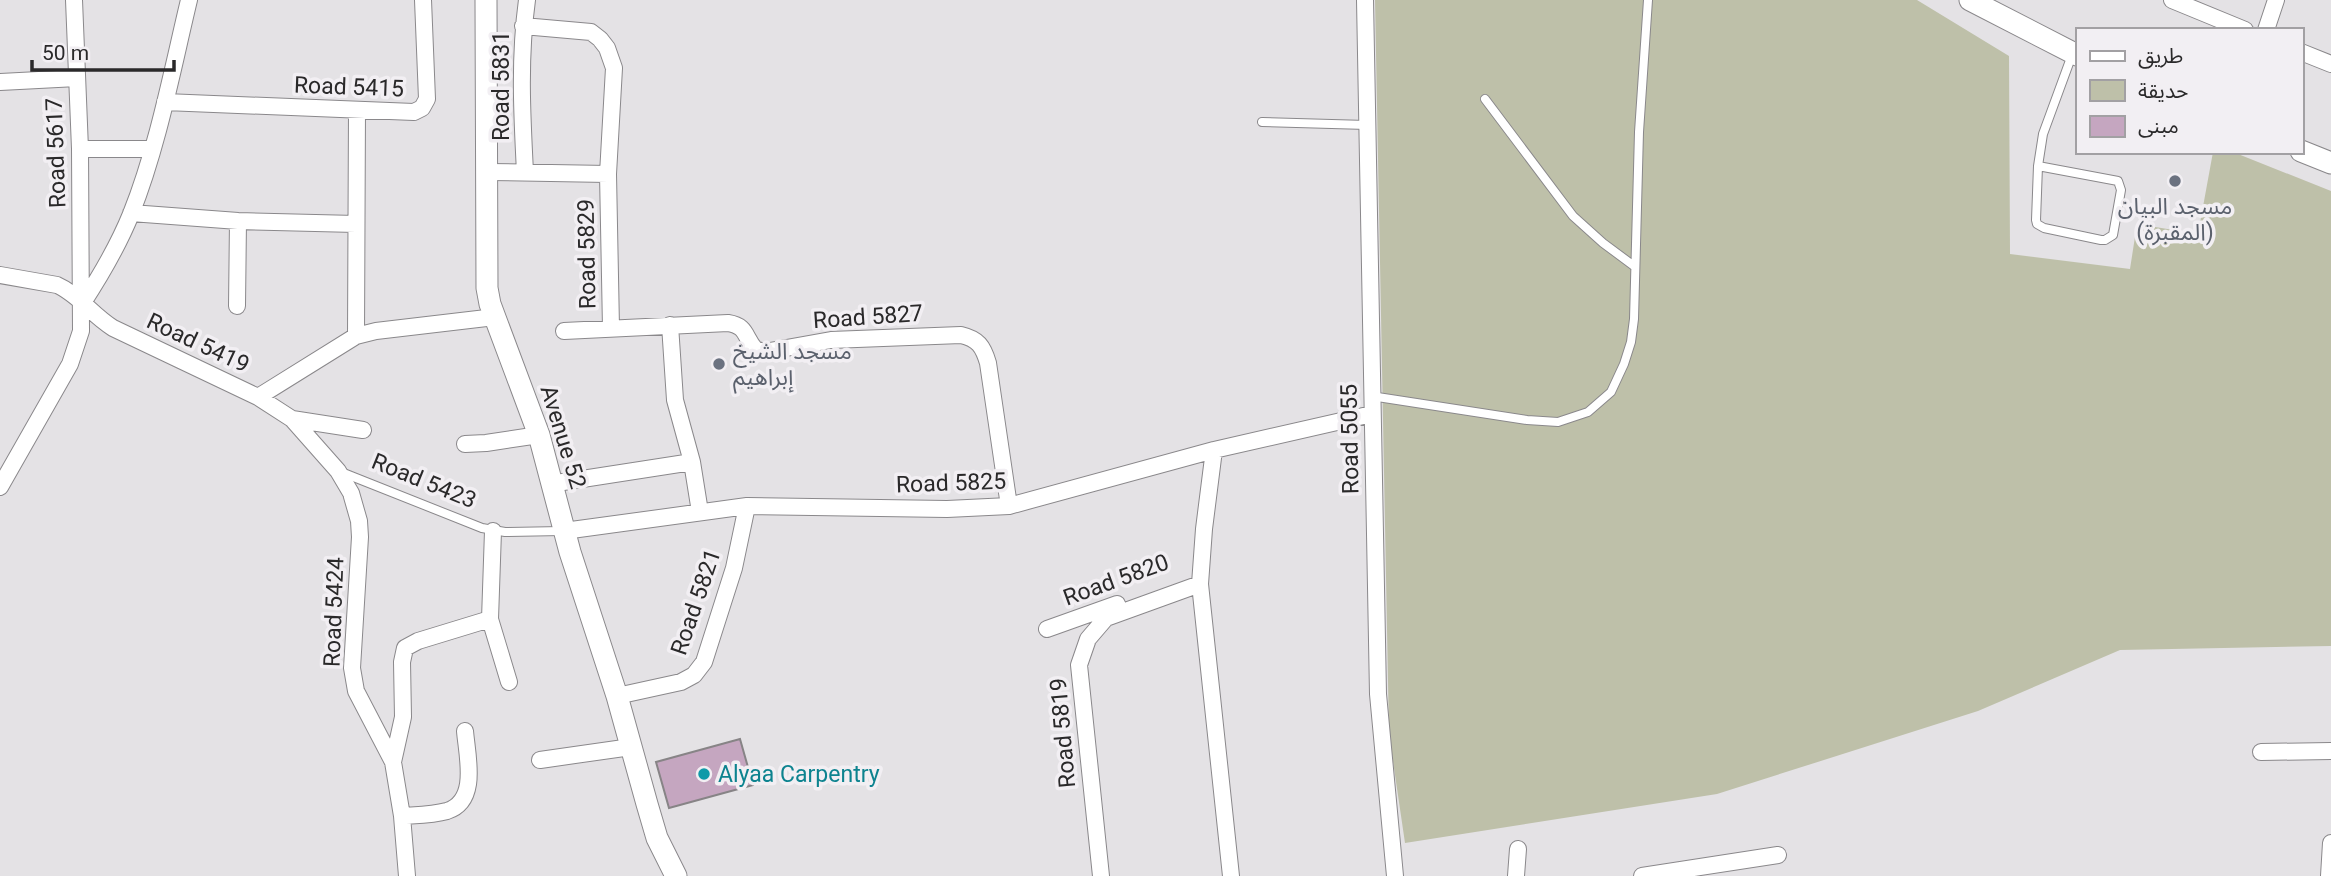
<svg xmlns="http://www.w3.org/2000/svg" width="2331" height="876" font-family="Roboto,'Noto Sans Arabic',sans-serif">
<rect width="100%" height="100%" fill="#e4e2e5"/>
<!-- green -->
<path fill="#bec0a9" d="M1375 0H1917L2009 56 2010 254 2130 269 2137 224 2198 234 2213 152H2233L2331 191V646L2120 650 1978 711 1717 794 1405 843 1389 734Z"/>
<!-- building -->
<path fill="#c5a6c0" stroke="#878486" stroke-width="2" d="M740 739 753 785 669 808 656 762Z"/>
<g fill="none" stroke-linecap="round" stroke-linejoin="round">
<!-- lane casing -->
<g stroke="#8a888b" stroke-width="10">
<path id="lane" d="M1485 99 1573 216 1603 243 1634 266
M1262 122 1367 125
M2038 166 2118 181 2121 190 2113 235 2105 240H2101L2044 228 2037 224 2036 220 2038 166 2043 134 2072 55
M1371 396 1527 420 1558 422 1588 412 1611 392 1624 364 1631 342 1634 319 1639 132 1648 0
M341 472 482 528 505 532 562 531"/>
</g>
<!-- street casing -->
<g stroke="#8a888b" stroke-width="18">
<path id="street" d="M1365 0 1378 694 1395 876
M2172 0 2245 30
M523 26 591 32 600 39 607 48 614 68 608 174 611 328
M2266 30 2276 0
M2301 52 2331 64
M0 82 77 78
M165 102 414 112 422 108 427 99 423 0
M80 149H152
M488 172 608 174
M525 172C522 115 519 58 527 0
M131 213 238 221 356 224
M0 275 57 285C78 294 92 315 113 328L258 397 292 419 338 471 351 493 359 521 360 537 352 668 356 691 393 762 402 816 407 876
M82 304C101 275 118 246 131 214 158 146 172 71 189 0
M237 306 238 221
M670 325 675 400 692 462 700 512
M564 331 728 323C747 326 744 336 755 349L764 352 831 340 961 335C978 339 983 346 988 363L1009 506
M356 336 357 110
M258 397 356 336 376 331 495 317
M292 419 363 430
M465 444 486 443 539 435
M550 484 692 462
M0 487 70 364 81 331 80 149 74 0
M564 531 747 506 947 509 1009 506 1214 450 1372 414
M1200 584 1231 876
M490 619 509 682
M1047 629 1117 604
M617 696 681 682 694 675 704 662 734 568 747 506
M2261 752 2331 751
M540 760 631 747
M393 762 403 717 402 662 405 648 418 641 490 619 493 531
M402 816C417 815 433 815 447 811 479 801 467 756 465 731
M1101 876 1079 665 1088 639 1106 618 1200 584 1204 529 1214 450
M1516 876 1518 849
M1642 876 1778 855
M2329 876 2331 843"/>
</g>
<!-- secondary casing -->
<g stroke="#8a888b" stroke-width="23">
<path id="secondary" d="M486 0 487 288 490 304 539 435 570 552 617 696 647 804 657 838 676 876
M1970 0 2077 55
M2301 151 2331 163"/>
</g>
<!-- lane -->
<use href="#lane" stroke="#fff" stroke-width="8"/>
<!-- street -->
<use href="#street" stroke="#fff" stroke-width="16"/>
<!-- secondary -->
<use href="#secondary" stroke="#fff" stroke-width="21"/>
</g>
<!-- markers -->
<g fill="#6b7280" stroke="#f2eff3" stroke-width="2.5">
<circle cx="2175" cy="181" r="7"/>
<circle cx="719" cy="364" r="7"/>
</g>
<circle fill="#0f9aa8" stroke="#f2eff3" stroke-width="2.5" cx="704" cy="774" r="7"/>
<g text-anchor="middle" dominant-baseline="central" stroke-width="7" stroke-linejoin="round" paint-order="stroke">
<!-- street labels -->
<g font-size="23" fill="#2a292a" stroke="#f2eff3">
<text transform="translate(501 86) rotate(-90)">Road 5831</text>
<text transform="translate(349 87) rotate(2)">Road 5415</text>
<text transform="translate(56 153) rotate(-92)">Road 5617</text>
<text transform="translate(587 254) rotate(-91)">Road 5829</text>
<text transform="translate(868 317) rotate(-4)">Road 5827</text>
<text transform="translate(198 343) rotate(25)">Road 5419</text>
<text transform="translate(563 437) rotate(73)">Avenue 52</text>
<text transform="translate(1350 439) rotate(-91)">Road 5055</text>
<text transform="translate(424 481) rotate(22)">Road 5423</text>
<text transform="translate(951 483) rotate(-2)">Road 5825</text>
<text transform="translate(1116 580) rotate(-20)">Road 5820</text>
<text transform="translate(696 602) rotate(-71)">Road 5821</text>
<text transform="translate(334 612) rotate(-88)">Road 5424</text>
<text transform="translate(1063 733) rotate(-95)">Road 5819</text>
</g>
<!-- worship labels -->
<g font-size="23" fill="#5b616d" stroke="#f2eff3">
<text x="2175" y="206">مسجد البيان<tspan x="2175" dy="26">(المقبرة)</tspan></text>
<text x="733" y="351" text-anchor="start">مسجد الشيخ<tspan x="733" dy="26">إبراهيم</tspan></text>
</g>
<!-- culture labels -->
<g font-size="23" fill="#0d838f" stroke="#f2eff3" text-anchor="start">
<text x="718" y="774">Alyaa Carpentry</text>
</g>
</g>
<!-- legend -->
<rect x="2076" y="28" width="228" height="126" fill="#f2eff3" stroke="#a2a0a3" stroke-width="2"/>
<rect x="2090" y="51" width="35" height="10" fill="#ffffff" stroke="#a2a0a3" stroke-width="2"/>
<text x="2138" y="63" font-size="21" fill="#2a292a">طريق</text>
<rect x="2090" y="80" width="35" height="21" fill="#bec0a9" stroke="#a2a0a3" stroke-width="2"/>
<text x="2138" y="98" font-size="21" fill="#2a292a">حديقة</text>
<rect x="2090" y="116" width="35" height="21" fill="#c5a6c0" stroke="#a2a0a3" stroke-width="2"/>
<text x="2138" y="133" font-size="21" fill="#2a292a">مبنى</text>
<!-- scale -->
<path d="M32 60v10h142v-10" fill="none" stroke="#2a292a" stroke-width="3.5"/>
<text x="42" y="60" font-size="21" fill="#2a292a" stroke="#f2eff3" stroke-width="5" paint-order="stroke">50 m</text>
</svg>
